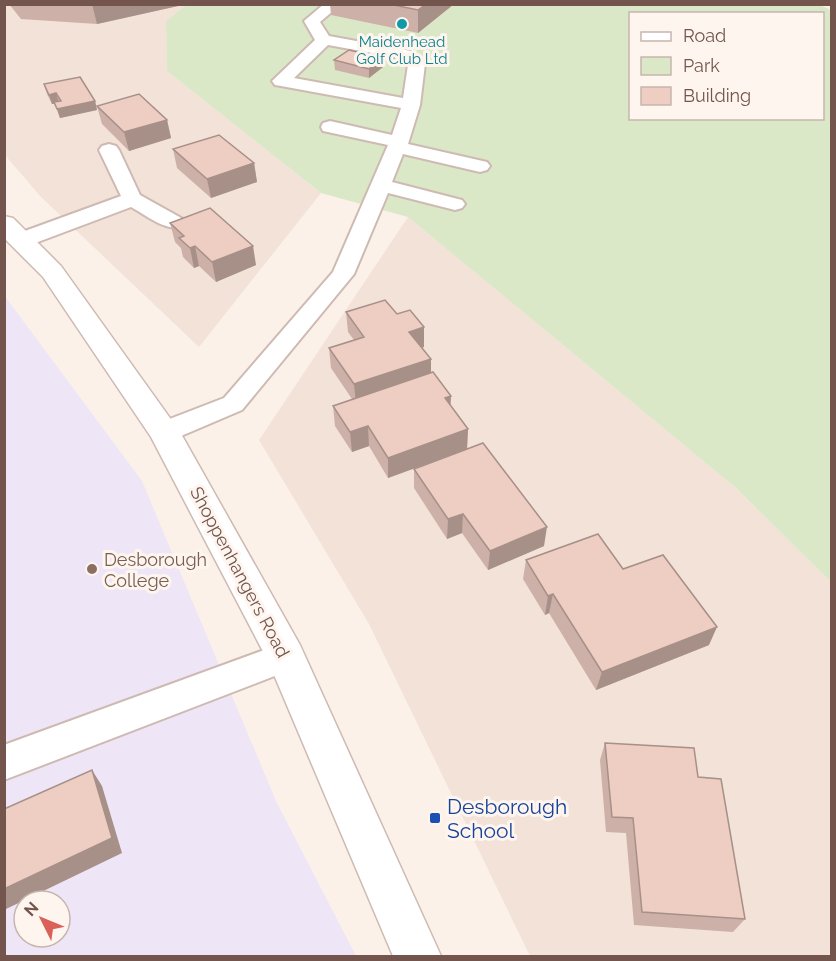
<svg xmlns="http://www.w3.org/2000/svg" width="836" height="961" font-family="Raleway,sans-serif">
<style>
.residential{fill:#f2e2d8}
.education{fill:#eee5f7;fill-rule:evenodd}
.green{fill:#dae8c8;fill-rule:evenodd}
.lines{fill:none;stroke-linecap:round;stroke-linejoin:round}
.service-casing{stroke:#cebab2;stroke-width:4}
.tertiary-casing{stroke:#cebab2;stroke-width:3}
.service{fill:#fff;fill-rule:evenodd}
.tertiary{fill:#fff;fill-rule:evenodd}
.wall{fill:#cdb0a8}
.shaded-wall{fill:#a79088}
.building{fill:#eecdc3;stroke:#a79088;stroke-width:1.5}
.culture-dot{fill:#0f9aa8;stroke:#fef5ef;stroke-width:2}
.education-dot{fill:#8d6e63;stroke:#fef5ef;stroke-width:2}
.transit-dot{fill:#1a4fb4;stroke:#fef5ef;stroke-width:2}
.labels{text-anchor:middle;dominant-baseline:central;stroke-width:6;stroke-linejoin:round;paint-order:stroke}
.far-culture-label{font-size:15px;fill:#0d838f;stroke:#fef5ef}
.education-label{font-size:18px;fill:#785e54;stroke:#fef5ef;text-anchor:start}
.street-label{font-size:18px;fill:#73554e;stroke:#fef5ef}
.near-transit-label{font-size:21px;fill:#164399;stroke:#fef5ef;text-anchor:start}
</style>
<rect width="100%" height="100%" fill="#fbf1e9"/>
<g class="residential">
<polygon points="4,5 188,5 166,21 167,71 321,193 199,347 41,197 5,155"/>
<polygon points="408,217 736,488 831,582 831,956 530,956 369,624 259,440"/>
</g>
<path class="education" d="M4 295 142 481 276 801 356 956H5ZM24 901H60V937H24Z"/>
<path class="green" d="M188 4H817L831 10V582L736 488 408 217 321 193 167 71 166 21ZM630 14H822V118H630Z"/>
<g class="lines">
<defs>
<g id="service">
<path d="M324 4H341L320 22 329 36 411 51 425 64 420 105 408 144 487 162 490 166 487 170 480 172 403 154 392 182 462 200 465 204 462 208 455 210 388 193 354 274 242 410 174 439 164 442 154 439 150 432 154 425 224 398 333 272 388 145 323 131 321 127 323 123 330 121 392 135 401 108 281 86 275 85 272 81 315 40 304 21ZM328 45 400 58 408 65 403 98 294 78Z"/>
<path d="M109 144 116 146 119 150 140 195 183 219 187 223 183 227C166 232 146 215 131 207L30 245 22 246 14 245 11 240 14 235 121 196 99 150 102 146Z"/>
<polygon points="286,642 298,647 303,657 298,667 4,780 4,745"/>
</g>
<polygon id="tertiary" points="4,216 13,218 61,266 180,432 300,645 441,956 393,956 269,663 151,437 43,277 4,238"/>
</defs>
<use href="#service" class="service-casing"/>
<use href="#tertiary" class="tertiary-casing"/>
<use href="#service" class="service"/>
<use href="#tertiary" class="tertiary"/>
</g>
<g class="wall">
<polygon points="9,4 187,4 97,24 21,19"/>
<polygon points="330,4 454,4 418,33 331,15"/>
<polygon points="383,58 383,67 369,78 335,70 334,60"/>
<polygon points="44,84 95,101 97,110 60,118 55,104 52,104 47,94"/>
<polygon points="97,106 167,120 171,138 129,151 102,124"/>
<polygon points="173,149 254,163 257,182 211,198 177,168"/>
<polygon points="170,223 256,265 216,282 199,266 194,268 183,257 181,248 175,242"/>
<polygon points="346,312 397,314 424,347 422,347 431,359 431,373 450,406 468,429 467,449 544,546 488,570 462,533 447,539 414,488 414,469 440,459 388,478 369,446 352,452 335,426 333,406 352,399 331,368 329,348 354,340 348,332"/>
<polygon points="526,560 623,569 709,645 596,690 549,613 545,615 523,579"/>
<polygon points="605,743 698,777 745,919 733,932 634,925 626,833 606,832 600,760"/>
</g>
<g class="shaded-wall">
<polygon points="92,4 187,4 97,24"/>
<polygon points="426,4 454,4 418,33 418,10"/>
<polygon points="383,58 383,67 369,78 369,69"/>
<polygon points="56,93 59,103 52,104 49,95"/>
<polygon points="95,101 97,110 60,118 57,109"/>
<polygon points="167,120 171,138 129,151 124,132"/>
<polygon points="254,163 257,182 211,198 207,179"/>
<polygon points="195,246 199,266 194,268 190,248"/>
<polygon points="253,246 256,265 216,282 212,262"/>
<polygon points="424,327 424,347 410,352 409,332"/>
<polygon points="431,359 431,378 356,404 354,384"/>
<polygon points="451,396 450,416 445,398"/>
<polygon points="368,426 369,446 352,452 350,432"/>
<polygon points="468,429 467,449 388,478 388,458"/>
<polygon points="463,514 462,533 447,539 448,519"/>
<polygon points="547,527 544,546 488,570 490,551"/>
<polygon points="553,594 549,613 545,615 548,596"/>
<polygon points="717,627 709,645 596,690 602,672"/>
<polygon points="92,770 102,786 122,853 4,910 4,889"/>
</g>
<g class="building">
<polygon points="389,4 426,4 418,10"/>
<polygon points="349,50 383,58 369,69 334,60"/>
<polygon points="80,77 95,101 57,109 54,102 61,101 56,93 49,95 44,84"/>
<polygon points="139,94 167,120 124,132 97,106"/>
<polygon points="219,135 254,163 207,179 173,149"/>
<polygon points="210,208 253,246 212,262 195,246 190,248 179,238 184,236 170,223"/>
<polygon points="385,300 397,314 410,310 424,327 409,332 431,359 354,384 329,348 364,337 346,312"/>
<polygon points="433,372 451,396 445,398 468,429 388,458 368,426 350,432 333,406"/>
<polygon points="483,443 547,527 490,551 463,514 448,519 414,469"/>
<polygon points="598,534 623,569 663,555 717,627 602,672 553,594 548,596 526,560"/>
<polygon points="605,743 694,748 698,777 721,779 745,919 642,912 633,818 612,817"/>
<polygon points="92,770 112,838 4,889 4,809"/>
</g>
<circle class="culture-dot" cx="402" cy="24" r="6"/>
<circle class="education-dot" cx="92" cy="569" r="6"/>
<rect class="transit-dot" x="429" y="812" width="12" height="12" rx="3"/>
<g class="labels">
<g class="far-culture-label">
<text x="402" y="42">Maidenhead<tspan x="402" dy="17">Golf Club Ltd</tspan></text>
</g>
<g class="education-label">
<text x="104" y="559">Desborough<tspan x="104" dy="21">College</tspan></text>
</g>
<g class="street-label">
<text transform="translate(240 572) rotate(62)">Shoppenhangers Road</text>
</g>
<g class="near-transit-label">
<text x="447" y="806">Desborough<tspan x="447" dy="24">School</tspan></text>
</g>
</g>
<rect width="836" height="961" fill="none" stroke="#73554e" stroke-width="12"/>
<rect x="629" y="12" width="195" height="108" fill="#fef5ef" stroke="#c6b5af" stroke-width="1.5"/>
<rect x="641" y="32" width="30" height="9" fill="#ffffff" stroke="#c6b5af" stroke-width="1.5"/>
<text x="683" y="42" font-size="18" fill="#73554e">Road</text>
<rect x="641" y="57" width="30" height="18" fill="#dae8c8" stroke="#c6b5af" stroke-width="1.5"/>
<text x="683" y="72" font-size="18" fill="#73554e">Park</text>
<rect x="641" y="87" width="30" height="18" fill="#eecdc3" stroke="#c6b5af" stroke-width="1.5"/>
<text x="683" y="102" font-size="18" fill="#73554e">Building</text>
<g transform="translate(42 919) rotate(313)"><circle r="28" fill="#fef5ef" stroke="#c6b5af" stroke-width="1.5"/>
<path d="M0-4.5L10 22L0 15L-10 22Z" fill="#da6058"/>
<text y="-9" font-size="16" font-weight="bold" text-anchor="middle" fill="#73554e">N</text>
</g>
</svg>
